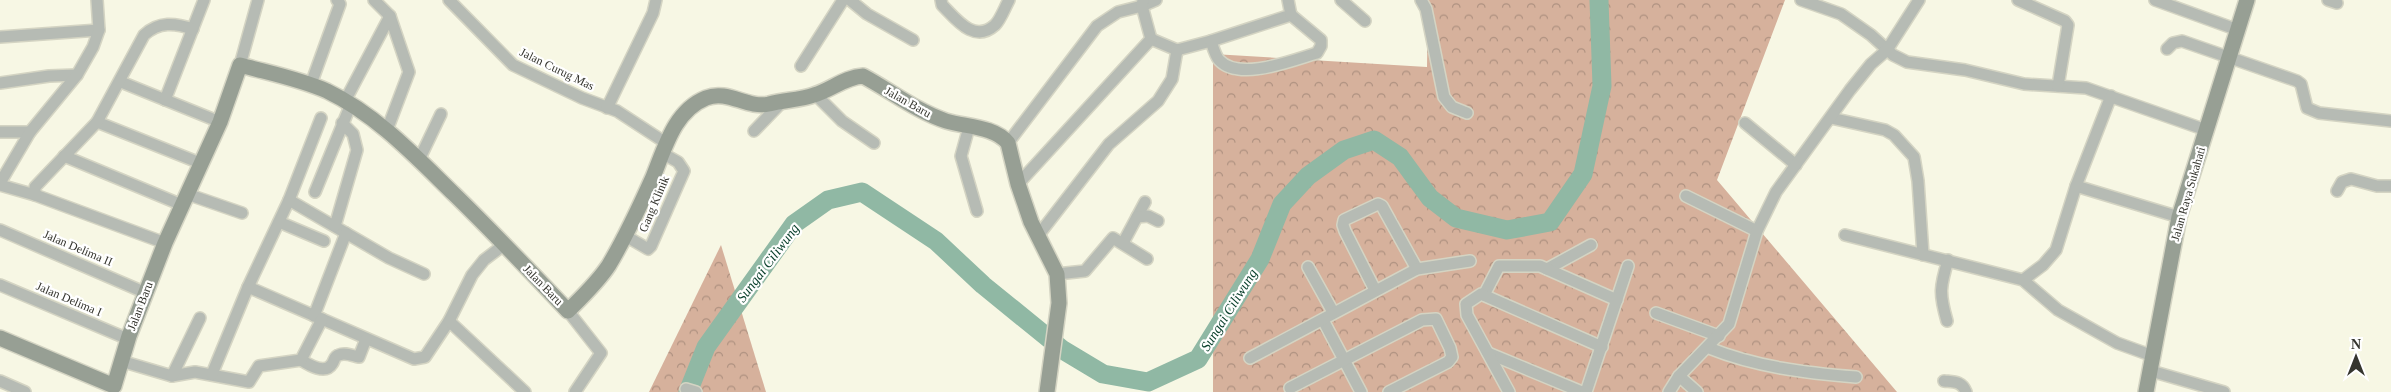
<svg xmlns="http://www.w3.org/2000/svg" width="2391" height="392" font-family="'Times New Roman',serif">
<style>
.forest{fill:url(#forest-crowns)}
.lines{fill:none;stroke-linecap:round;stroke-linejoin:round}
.river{stroke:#90b8a4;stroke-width:19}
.street-casing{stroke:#d4d4c3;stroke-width:14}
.secondary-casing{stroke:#d4d4c3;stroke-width:18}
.street{stroke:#b6bbb4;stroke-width:11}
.secondary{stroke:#979f94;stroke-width:15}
.labels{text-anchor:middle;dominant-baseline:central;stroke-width:4.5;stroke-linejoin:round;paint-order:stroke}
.street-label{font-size:12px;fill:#35352e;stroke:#fff}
.water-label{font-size:14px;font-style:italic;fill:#0a402c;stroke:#fff}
</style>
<defs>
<pattern id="forest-crowns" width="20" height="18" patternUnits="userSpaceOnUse" patternTransform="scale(1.25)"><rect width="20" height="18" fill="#d6b19c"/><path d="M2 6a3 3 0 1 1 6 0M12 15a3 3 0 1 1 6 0" fill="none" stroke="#ae9180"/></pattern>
</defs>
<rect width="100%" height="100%" fill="#f7f7e4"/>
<g class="forest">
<polygon points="1428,0 1785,0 1717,180 1897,392 1213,392 1213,54 1427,67"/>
<polygon points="721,245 766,392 649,392"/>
</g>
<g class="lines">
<polyline class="river" points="688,392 706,347 794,224 828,200 862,192 936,241 983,285 1063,350 1103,374 1148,382 1198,359 1260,259 1282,204 1308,176 1344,150 1374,140 1400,157 1430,198 1456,218 1507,230 1550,222 1583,174 1602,86 1599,0"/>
<defs>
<g id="street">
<polyline points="374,0 390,16 409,72 387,130"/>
<polyline points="449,0 513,65 582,98 617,111 666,143"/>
<polyline points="850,0 867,14 913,40"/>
<path d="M941 0 942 5C956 19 974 44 995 25 1001 19 1005 7 1009 0"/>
<polyline points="1341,0 1365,21"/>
<polyline points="1421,0 1426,9 1444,97 1452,107 1467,113"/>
<polyline points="1801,0 1841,14 1871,35 1893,55 1907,62 1965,70 2024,84 2086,88 2206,130"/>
<polyline points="2018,0 2065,21 2068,25 2058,86"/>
<polyline points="2155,0 2238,30"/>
<polyline points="2328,0 2337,3"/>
<polyline points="0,37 99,30"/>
<polyline points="1151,39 1177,50 1211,41 1291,15 1288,0"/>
<path d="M1211 41C1213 47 1215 55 1219 60 1239 82 1293 60 1317 53L1321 46V40L1291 15"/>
<polyline points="2167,49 2173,43 2182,41 2297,81 2301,84 2307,108 2319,113 2391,121"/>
<polyline points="240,65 258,0"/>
<polyline points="801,66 843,0"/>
<polyline points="121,82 220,122"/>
<polyline points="0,83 49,76 77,75"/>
<polyline points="311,84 340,4 337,0"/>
<polyline points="816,95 842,121 874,143"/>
<polyline points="165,100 204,0"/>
<polyline points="345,101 390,16"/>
<polyline points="607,108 653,13 656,0"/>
<polyline points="1831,118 1885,130 1894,135 1914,157 1918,181 1923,255"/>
<polyline points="97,122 200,163"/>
<polyline points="1745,123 1796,165"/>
<polyline points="969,127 961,156 977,211"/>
<polyline points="754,131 784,100"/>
<polyline points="0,132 30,132"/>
<polyline points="1008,143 1097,26 1118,12 1142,6 1156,0"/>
<polyline points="64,156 182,205"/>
<polyline points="419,160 441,114"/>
<polyline points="0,183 30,132 77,75 93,47 99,30 97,0"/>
<polyline points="1018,184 1151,39 1142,6 1143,0"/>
<polyline points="0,185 35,195 165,243"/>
<polyline points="2076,186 2179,217"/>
<polyline points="2337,191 2342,182 2351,179 2377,186 2391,186"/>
<polyline points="315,192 351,104"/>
<polyline points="187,194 242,213"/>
<path d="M35 195V187L97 122 144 35C159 21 175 23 193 29"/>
<polyline points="1686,196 1757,231"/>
<polyline points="289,200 389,258 424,274"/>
<polyline points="1137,217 1145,202"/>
<polyline points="279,222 324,241"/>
<polyline points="335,226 357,150 353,134 342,123"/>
<polyline points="0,230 146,293"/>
<polyline points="624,235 648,249 651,246 684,171 678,162 662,153"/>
<polyline points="1845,235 2023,280 2058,310 2117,343 2153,356"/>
<polyline points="1037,237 1109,144 1158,101 1172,79 1177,50"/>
<polyline points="1123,243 1137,217 1148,216 1158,221"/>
<polyline points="1308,267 1333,312"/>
<polyline points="1547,269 1591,245"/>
<polyline points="1057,274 1085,271 1113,238 1147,259"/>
<polyline points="2023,280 2043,265 2056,250 2076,186 2111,96"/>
<polyline points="0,285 128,339"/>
<polyline points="248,287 414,359 425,357 449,321 472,275 484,260 505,244"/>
<polyline points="1375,290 1345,231 1343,225 1344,220 1378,204 1382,206 1417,269"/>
<polyline points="1484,295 1499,266 1540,266 1617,300"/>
<polyline points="568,311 601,353 575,392"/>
<polyline points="1656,313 1719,336"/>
<polyline points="314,316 346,233"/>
<polyline points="1323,320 1361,392"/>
<polyline points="449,321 525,392"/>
<path d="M1947 321C1939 293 1940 287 1948 260"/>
<path d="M1709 348C1756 367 1806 373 1856 377"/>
<polyline points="1488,353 1582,392"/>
<polyline points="1250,358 1417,269 1470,261"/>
<path d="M301 360C309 365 325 375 332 364 335 360 334 356 339 355 345 352 353 356 359 357L366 339"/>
<polyline points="121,361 172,376 195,372 249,382 259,366 301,360 322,319"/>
<polyline points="2151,371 2224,392"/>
<polyline points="212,374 248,287 289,200 321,118"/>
<polyline points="172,376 200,318"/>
<polyline points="1679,376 1697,392"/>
<polyline points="0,381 25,392"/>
<path d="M1944 381C1954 382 1962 381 1966 392"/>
<polyline points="1290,388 1422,320 1436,319 1450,348 1452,357 1448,362 1389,392"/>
<polyline points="686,389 696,392"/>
<polyline points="1509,392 1467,315 1466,304 1481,294 1602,347"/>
<polyline points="1586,392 1628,266"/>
<polyline points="1669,392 1679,376 1729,324 1757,231 1776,192 1850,90 1871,64 1887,50 1919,0"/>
</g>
<g id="secondary">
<path d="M0 338 114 386 129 336 165 243 220 122 240 65C269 73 300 79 327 91 377 115 415 156 454 194 493 232 531 272 568 311 582 297 598 282 609 265 625 238 640 206 653 177 665 148 674 111 706 98 728 89 747 109 769 104 784 100 800 100 814 95 831 90 845 77 863 76 891 91 916 111 946 121 965 127 994 126 1008 143L1018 184 1031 222 1057 274 1059 303 1047 392"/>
<polyline points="2146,392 2179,217 2247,0"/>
</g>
</defs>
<use href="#street" class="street-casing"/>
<use href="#secondary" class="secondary-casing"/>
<use href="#street" class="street"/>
<use href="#secondary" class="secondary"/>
</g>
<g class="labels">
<g class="street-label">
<text transform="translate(557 69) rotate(26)">Jalan Curug Mas</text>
<text transform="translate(908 102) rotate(29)">Jalan Baru</text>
<text transform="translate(2188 194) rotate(-74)">Jalan Raya Sukahati</text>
<text transform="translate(654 204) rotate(-67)">Gang Klinik</text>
<text transform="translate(78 248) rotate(23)">Jalan Delima II</text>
<text transform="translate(543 285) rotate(46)">Jalan Baru</text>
<text transform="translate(69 299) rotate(23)">Jalan Delima I</text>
<text transform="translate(140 306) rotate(-69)">Jalan Baru</text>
</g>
<g class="water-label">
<text transform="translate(768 263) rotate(-53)">Sungai Ciliwung</text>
<text transform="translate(1229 310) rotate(-58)">Sungai Ciliwung</text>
</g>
</g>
<g transform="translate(2356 357)" stroke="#ffffff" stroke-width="4" paint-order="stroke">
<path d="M0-4L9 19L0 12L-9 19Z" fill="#35352e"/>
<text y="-8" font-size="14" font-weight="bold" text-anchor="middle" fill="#35352e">N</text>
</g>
</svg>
